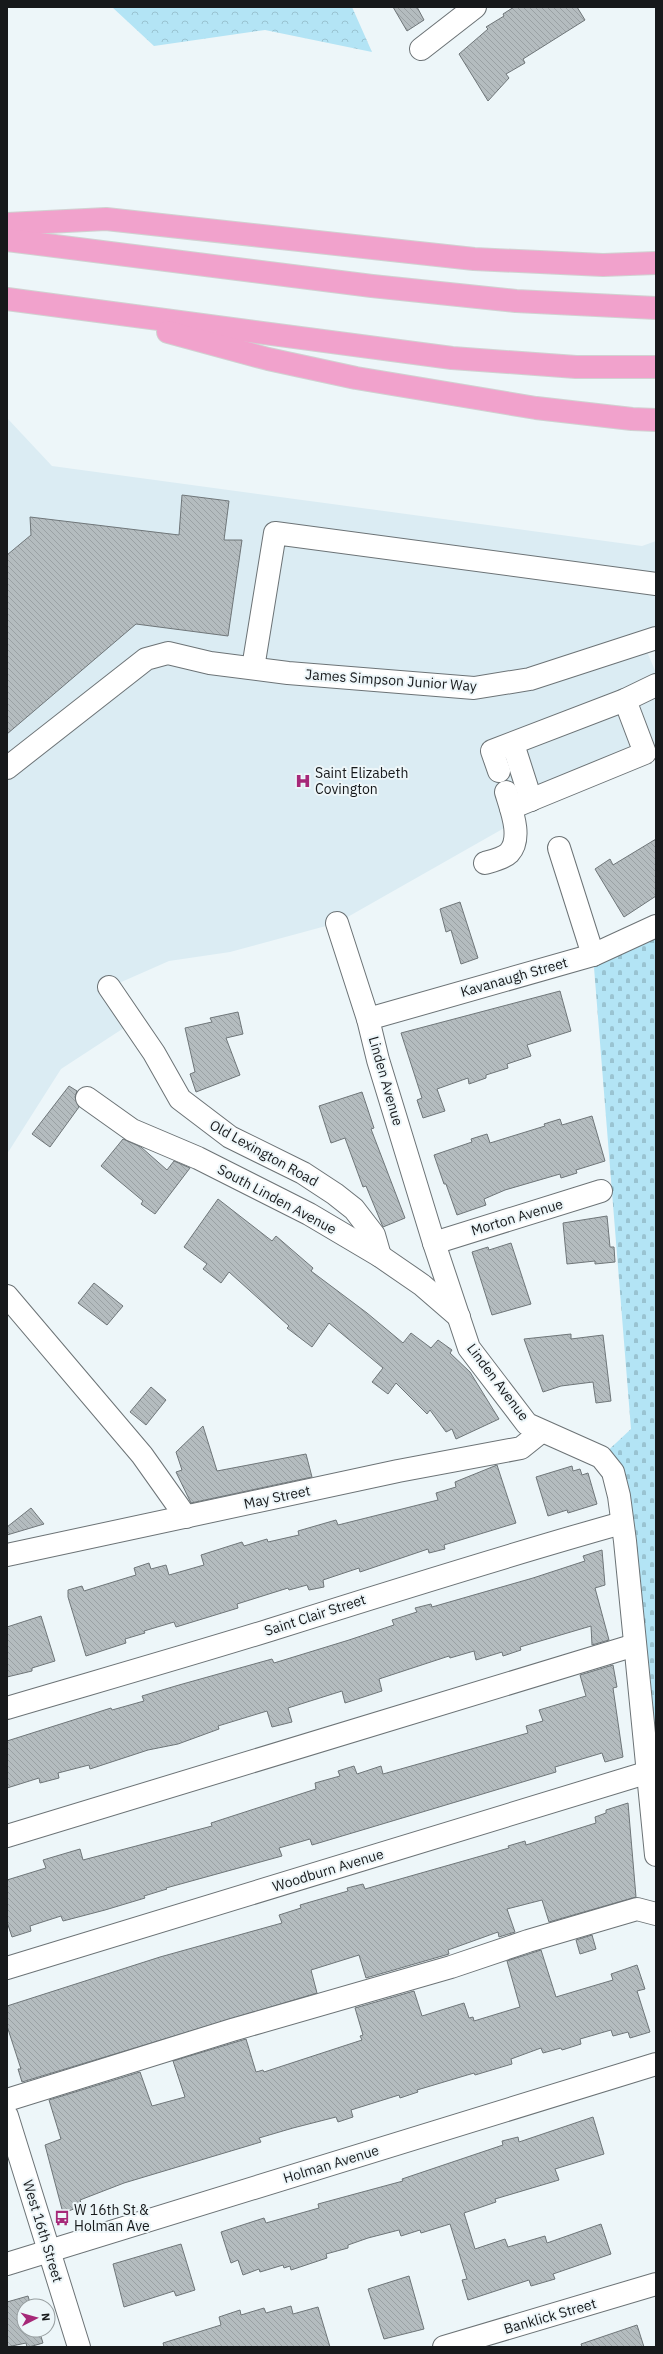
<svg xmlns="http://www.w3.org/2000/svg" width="663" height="2354" font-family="'IBM Plex Sans',sans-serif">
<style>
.built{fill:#dbecf3}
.forest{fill:url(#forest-crowns)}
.cemetery{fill:url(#cemetery-stones)}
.building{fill:url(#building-back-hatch);stroke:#6f7679}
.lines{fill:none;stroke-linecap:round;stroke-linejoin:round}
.minor-casing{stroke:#6c7376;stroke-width:24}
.highway-casing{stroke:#d1d1d1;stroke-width:24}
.minor{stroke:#fff;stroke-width:22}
.highway{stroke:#f1a2cc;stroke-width:22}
.labels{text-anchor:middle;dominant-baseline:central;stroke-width:4;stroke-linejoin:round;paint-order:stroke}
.street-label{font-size:14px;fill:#17191b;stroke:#edf6f9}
.poi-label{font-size:14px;fill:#17191b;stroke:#edf6f9;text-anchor:start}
</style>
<defs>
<pattern id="forest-crowns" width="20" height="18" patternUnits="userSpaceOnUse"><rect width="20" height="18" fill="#b3e4f5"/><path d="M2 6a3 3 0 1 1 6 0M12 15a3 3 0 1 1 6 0" fill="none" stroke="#99c3d1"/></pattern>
<pattern id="cemetery-stones" width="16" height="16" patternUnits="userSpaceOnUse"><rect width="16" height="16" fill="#b3e4f5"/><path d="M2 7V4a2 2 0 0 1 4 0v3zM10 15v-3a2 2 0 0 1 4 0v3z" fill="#99c3d1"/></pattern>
<pattern id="building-back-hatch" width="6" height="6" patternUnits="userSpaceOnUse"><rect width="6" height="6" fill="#b4bcbf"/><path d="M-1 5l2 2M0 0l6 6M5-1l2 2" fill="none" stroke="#9aa1a4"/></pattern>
</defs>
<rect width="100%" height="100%" fill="#edf6f9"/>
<polygon class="built" points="7,418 52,466 642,546 656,541 656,638 643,642 656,673 656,756 541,807 337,923 230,952 169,961 110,987 133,1022 61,1069 7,1154"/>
<polygon class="forest" points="112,7 352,7 372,52 265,30 154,46"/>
<polygon class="cemetery" points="656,926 656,1855 635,1645 601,1457 631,1429 593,955"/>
<g class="building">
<polygon points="393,7 417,7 424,20 407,31"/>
<polygon points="514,7 577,7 585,20 523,59 525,63 506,74 509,78 488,101 459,54 488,29 486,27 504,16 503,14"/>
<polygon points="182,495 229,501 224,540 242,540 228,636 136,624 7,734 7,555 31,535 30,517 179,535"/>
<polygon points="656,839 656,896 624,917 595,869 610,859 613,865"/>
<polygon points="460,902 478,958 461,964 451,930 446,932 440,909"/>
<polygon points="560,991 571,1031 527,1045 531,1056 507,1064 508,1068 486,1075 486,1078 469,1084 468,1078 437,1089 445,1111 423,1118 417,1100 422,1098 401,1033"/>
<polygon points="238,1012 243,1034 226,1038 240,1075 196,1092 190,1074 195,1072 185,1028 212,1022 210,1018"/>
<polygon points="69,1086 77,1091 75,1097 79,1107 50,1147 32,1134"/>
<polygon points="362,1092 374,1128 371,1129 405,1218 383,1227 366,1186 363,1187 345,1138 331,1143 319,1106"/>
<polygon points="592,1116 605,1161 576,1170 577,1173 561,1178 560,1174 505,1190 484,1199 486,1205 457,1215 446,1184 444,1184 434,1155 472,1142 471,1139 487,1134 490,1143 545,1126 544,1124 560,1119 562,1125"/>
<polygon points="123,1139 141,1147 167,1170 174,1161 190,1168 155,1214 141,1204 143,1201 101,1166"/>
<polygon points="218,1199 272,1241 276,1236 313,1268 311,1271 367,1313 403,1343 411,1333 431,1348 438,1340 452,1350 450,1353 470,1372 499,1419 456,1439 452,1429 446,1432 430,1410 427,1414 396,1383 388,1394 372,1382 383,1368 329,1323 312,1347 287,1328 289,1326 229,1272 221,1283 203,1269 207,1264 184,1247"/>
<polygon points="607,1216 610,1247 614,1247 615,1262 595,1264 595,1261 567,1264 563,1223"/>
<polygon points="511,1243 531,1304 492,1315 472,1252 488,1247 489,1250"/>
<polygon points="94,1283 123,1306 107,1325 78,1303"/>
<polygon points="571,1334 571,1339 603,1335 611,1401 596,1403 593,1382 561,1386 543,1392 524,1339"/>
<polygon points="151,1387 166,1400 146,1425 130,1412"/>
<polygon points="203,1426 217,1471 306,1454 312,1477 191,1503 176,1472 182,1470 176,1452"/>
<polygon points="497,1465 516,1523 444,1545 445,1549 429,1553 428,1549 360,1572 359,1568 323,1580 324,1587 309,1590 307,1585 289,1590 288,1588 237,1604 238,1608 176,1627 174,1622 144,1631 145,1633 125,1639 126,1643 86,1656 68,1597 68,1590 82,1586 84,1591 136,1575 134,1568 149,1563 151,1569 166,1565 169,1575 204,1565 201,1555 242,1542 244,1546 267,1539 268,1542 299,1535 298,1531 336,1520 338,1525 438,1500 436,1493 456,1487 455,1482"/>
<polygon points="572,1466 573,1471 580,1469 582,1475 588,1473 597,1504 568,1513 567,1510 548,1516 536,1477"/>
<polygon points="31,1508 44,1524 7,1535 7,1527"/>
<polygon points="602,1550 605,1585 595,1588 609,1640 592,1645 591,1626 520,1647 521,1650 503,1656 502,1652 476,1660 474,1651 450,1658 449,1656 379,1679 382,1691 345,1703 342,1691 288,1708 292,1722 272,1727 267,1711 218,1726 219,1729 178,1744 148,1750 90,1769 89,1765 58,1773 59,1778 40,1783 39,1778 7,1788 7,1741 111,1708 112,1710 144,1701 142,1696 179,1685 272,1659 274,1663 349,1640 394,1625 392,1620 417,1612 415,1608 431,1604 432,1607 533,1578 585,1561 583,1556"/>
<polygon points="41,1616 55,1661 32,1668 32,1671 7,1677 7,1627"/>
<polygon points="613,1665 617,1687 613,1688 623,1757 605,1762 602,1753 555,1767 556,1772 419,1813 312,1845 310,1839 279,1848 282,1856 166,1888 167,1889 144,1896 145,1898 105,1910 63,1921 61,1916 30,1926 31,1931 12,1937 7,1922 7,1880 46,1868 43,1860 80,1849 83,1860 212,1826 211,1823 316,1789 315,1783 340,1776 338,1771 354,1766 357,1774 381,1766 383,1774 528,1733 526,1726 543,1721 539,1710 586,1696 580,1675"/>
<polygon points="628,1803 636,1897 549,1922 542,1900 507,1909 515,1932 499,1937 498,1932 448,1950 449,1954 366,1978 359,1955 311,1970 317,1993 22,2082 18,2069 21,2069 7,2026 7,2006 160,1957 282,1923 279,1915 301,1908 300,1905 348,1891 347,1888 363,1884 365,1889 509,1848 508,1846 525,1841 526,1845 596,1823 595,1817 606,1813 606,1810"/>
<polygon points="592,1935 596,1949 580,1954 576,1940"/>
<polygon points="541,1950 556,1997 613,1980 611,1974 637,1965 645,1989 637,1991 650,2032 630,2038 628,2032 613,2036 611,2030 580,2039 581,2044 562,2050 561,2048 543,2053 541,2048 511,2059 512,2064 475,2075 474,2073 417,2090 418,2092 400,2098 399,2095 351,2110 353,2117 338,2122 336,2117 293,2128 259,2138 261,2142 124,2183 80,2200 82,2206 63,2213 45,2145 61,2139 49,2100 140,2072 152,2106 185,2097 173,2061 246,2039 256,2072 263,2070 264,2072 362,2040 360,2036 363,2035 355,2008 414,1991 422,2016 464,2003 469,2018 473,2017 474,2021 520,2007 507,1961"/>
<polygon points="593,2117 604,2154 555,2169 559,2180 495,2199 496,2202 464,2213 475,2249 505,2239 508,2247 545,2236 547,2243 601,2224 611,2254 553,2274 555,2279 531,2286 529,2280 468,2300 462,2280 467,2279 450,2224 421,2233 420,2230 401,2236 399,2230 368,2238 348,2245 348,2248 326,2254 327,2258 291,2270 290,2266 284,2268 283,2265 260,2272 259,2269 243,2275 238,2260 231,2263 221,2232 264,2218 266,2223 319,2208 318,2204 403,2181 402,2179 503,2145 502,2141 518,2137 519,2142"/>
<polygon points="181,2244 195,2290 176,2296 174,2291 124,2307 113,2264"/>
<polygon points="409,2276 424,2329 384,2339 368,2289"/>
<polygon points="28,2296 31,2306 24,2306 24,2330 39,2330 43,2343 29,2347 27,2347 26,2343 7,2347 7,2302"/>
<polygon points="291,2306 293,2314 318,2307 330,2347 164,2347 163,2343 221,2325 219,2317 240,2310 241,2315 264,2308 266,2313"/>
<polygon points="637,2325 644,2347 582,2347 581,2344"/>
</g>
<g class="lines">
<defs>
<g id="minor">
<polyline points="421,49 475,7"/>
<polyline points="253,668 275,533 656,584"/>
<polyline points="513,744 531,800"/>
<polyline points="7,768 146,659 168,653 210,663 288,673 474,688 530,679 656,638"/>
<polyline points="499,771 492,751 625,700 656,685"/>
<polyline points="511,808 645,753 625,700"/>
<polyline points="559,848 593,955"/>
<path d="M485 863C492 861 504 858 509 853 523 838 511 809 506 792"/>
<polyline points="337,923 368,1019 378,1060 434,1243 469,1348 527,1424 601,1457 613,1472 619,1496 625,1541 656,1855"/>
<polyline points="109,987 154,1053 180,1099 230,1137 303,1173 335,1194 354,1209 374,1235 380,1256"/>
<polyline points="368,1019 593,955 656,926"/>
<polyline points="87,1098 132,1130 198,1158 309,1214 380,1256 422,1285 459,1317"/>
<polyline points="434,1243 601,1191"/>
<polyline points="7,1296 142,1455 186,1517"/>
<polyline points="7,1555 398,1471 521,1448 541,1432"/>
<path d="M7 1708C95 1682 183 1657 270 1630 387 1593 504 1556 622 1523"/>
<polyline points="7,1836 635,1645"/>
<polyline points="7,1968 649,1772"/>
<polyline points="7,2100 232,2030 451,1967 528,1941 637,1909 656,1914"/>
<polyline points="7,2116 79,2347"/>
<polyline points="7,2264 656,2064"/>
<polyline points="444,2347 656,2284"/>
</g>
<g id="highway">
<polyline points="7,224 106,219 474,259 603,265 656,263"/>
<polyline points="7,240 372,286 516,301 656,308"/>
<polyline points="7,299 452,358 576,367 656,367"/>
<polyline points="168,332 268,359 356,378 536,408 632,419 656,420"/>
</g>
</defs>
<use href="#minor" class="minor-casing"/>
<use href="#highway" class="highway-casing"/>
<use href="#minor" class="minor"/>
<use href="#highway" class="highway"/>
</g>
<defs>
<symbol id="hospital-bare" viewBox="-9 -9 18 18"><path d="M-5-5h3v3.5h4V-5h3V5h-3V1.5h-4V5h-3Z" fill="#a62878" stroke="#edf6f9" stroke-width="2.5" paint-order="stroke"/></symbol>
<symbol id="bus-bare" viewBox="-9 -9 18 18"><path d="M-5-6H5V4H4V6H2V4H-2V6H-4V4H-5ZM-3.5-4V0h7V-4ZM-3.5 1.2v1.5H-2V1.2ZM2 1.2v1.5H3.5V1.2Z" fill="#a62878" stroke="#edf6f9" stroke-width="2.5" paint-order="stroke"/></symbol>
</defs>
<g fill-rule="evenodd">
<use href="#hospital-bare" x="292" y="770" width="22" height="22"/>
<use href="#bus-bare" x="51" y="2207" width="22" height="22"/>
</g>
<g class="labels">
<g class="street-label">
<text transform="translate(391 680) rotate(4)">James Simpson Junior Way</text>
<text transform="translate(514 977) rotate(-16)">Kavanaugh Street</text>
<text transform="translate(386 1081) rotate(74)">Linden Avenue</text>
<text transform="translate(264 1153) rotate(29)">Old Lexington Road</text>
<text transform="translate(277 1199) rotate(28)">South Linden Avenue</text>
<text transform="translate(517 1217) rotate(-17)">Morton Avenue</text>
<text transform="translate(498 1382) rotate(53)">Linden Avenue</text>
<text transform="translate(277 1497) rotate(-12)">May Street</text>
<text transform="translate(315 1615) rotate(-18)">Saint Clair Street</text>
<text transform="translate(328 1870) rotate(-17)">Woodburn Avenue</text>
<text transform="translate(331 2164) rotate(-17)">Holman Avenue</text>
<text transform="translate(43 2231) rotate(73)">West 16th Street</text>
<text transform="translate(550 2316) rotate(-16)">Banklick Street</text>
</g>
<g class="poi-label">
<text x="315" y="773">Saint Elizabeth<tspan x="315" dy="16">Covington</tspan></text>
<text x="74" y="2210">W 16th St &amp;<tspan x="74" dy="16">Holman Ave</tspan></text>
</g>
</g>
<rect width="663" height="2354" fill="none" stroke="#17191b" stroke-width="16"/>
<g transform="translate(36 2318) rotate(84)"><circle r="19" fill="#edf6f9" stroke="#979ea0"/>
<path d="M0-3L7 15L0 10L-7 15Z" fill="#a62878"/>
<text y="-6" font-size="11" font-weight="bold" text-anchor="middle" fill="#17191b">N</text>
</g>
</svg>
